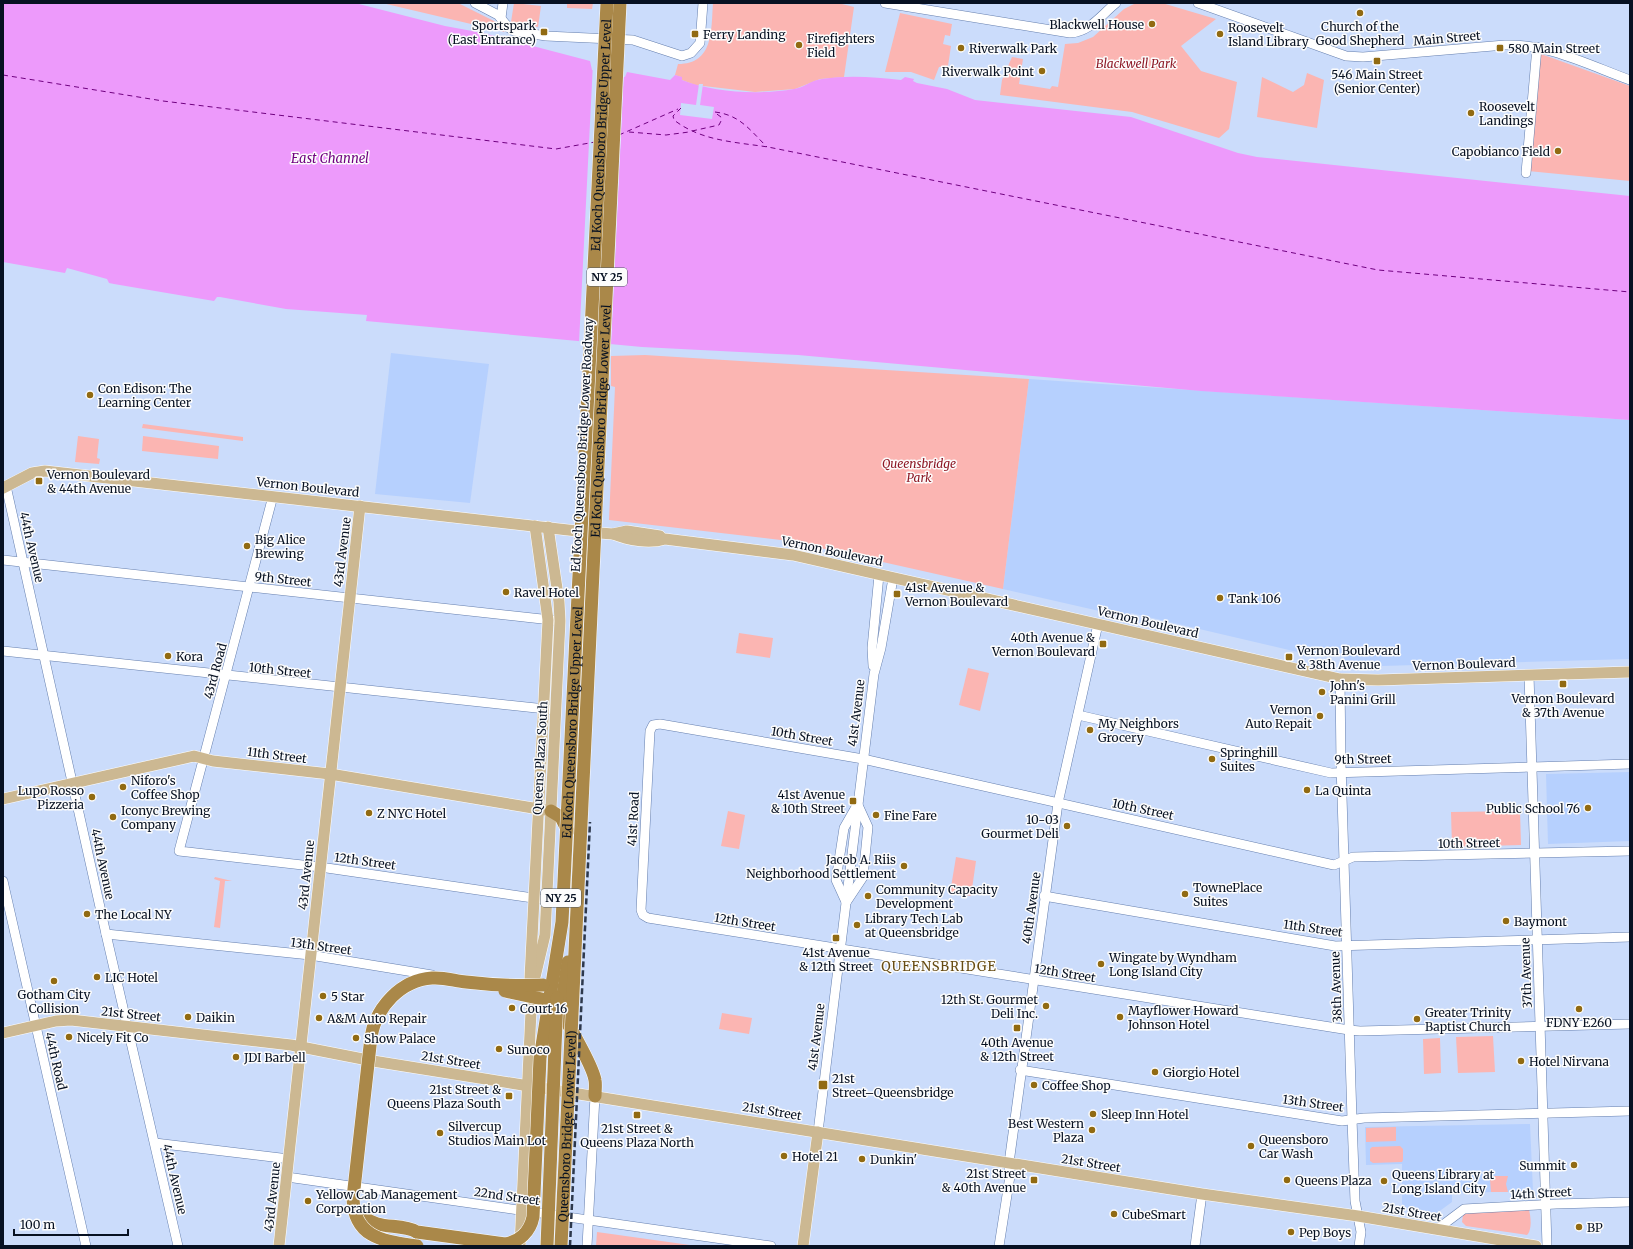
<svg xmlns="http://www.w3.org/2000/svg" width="1633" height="1249" font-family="Merriweather,serif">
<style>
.built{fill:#b6d0fe}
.green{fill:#fbb5b2}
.water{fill:#ed9afb}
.pier{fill:#cbdcfb}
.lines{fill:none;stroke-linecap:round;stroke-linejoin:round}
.ferry{stroke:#6f007f;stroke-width:1;stroke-dasharray:5 4;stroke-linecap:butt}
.minor-casing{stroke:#657fae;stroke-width:10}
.major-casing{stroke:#fff;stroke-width:12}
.highway-casing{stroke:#fff;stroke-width:14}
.minor{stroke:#fff;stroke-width:9}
.major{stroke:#ccb892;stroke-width:11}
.highway{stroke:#aa8849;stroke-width:13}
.rail{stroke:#2d384c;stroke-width:2.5;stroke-dasharray:6 3;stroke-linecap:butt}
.highway-bridge-casing{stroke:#fff;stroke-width:14;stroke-linecap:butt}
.highway-bridge{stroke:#aa8849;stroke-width:13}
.poi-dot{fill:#916a11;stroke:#fcfcfc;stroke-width:1.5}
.labels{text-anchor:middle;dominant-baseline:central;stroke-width:3;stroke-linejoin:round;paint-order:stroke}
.shield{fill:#fcfcfc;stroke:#505863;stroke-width:1}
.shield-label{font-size:11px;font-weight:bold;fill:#071122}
.poi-label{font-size:12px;fill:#071122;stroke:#fcfcfc;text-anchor:start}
.street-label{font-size:12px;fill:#071122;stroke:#fcfcfc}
.park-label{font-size:12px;font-style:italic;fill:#8d1825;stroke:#fcfcfc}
.water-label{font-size:13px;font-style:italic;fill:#6f007f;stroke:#fcfcfc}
.neighbourhood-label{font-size:13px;letter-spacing:1px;fill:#674c13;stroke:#fcfcfc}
</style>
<rect width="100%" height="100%" fill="#cbdcfb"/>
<g class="built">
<polygon points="391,353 489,364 470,503 375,494"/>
<polygon points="1029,379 1630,420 1630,659 1344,667 1344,653 1310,655 1131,613 1130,618 1003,589"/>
<polygon points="1630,772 1630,841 1548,844 1546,774"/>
<polygon points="1530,1124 1533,1191 1452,1193 1452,1202 1437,1213 1402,1207 1402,1164 1366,1165 1365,1127"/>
</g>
<g class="green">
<polygon points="382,3 458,3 496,22 505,32"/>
<polygon points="514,3 541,6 538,27 511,22"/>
<polygon points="567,3 593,3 592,9 567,8"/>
<path d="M713 3H838L854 7 844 77 820 79 795 89 755 92 695 85 682 80 681 77 675 75 678 64C714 64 711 30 713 3Z"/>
<polygon points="1136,3 1162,3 1216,19 1181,46 1201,71 1237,82 1229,129 1219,138 1132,112 1000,95 1002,80 1012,57 1023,59 1019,84 1050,89 1052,86 1058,87 1065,44 1078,43 1093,37 1124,9"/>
<polygon points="900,13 952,24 950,36 945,35 943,44 951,46 948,66 939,67 934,80 911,72 885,72"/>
<polygon points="1541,54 1630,86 1630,181 1528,171"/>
<polygon points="1307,73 1324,80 1317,128 1257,117 1262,77 1293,92 1304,85"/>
<polygon points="645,355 1029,379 1003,589 789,541 609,520 615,387 611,386 611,356"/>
<polygon points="143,424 243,437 243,441 142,428"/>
<polygon points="78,436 99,439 97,458 100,459 99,464 75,462"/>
<polygon points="143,436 219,446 218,459 142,451"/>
<polygon points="739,633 773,638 770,658 736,653"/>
<polygon points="968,668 989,673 980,711 959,705"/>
<polygon points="728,811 745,815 739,849 721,846"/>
<polygon points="1520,811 1521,845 1452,847 1451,812"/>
<polygon points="956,857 976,861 971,896 950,893"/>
<polygon points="215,877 232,881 225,881 220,928 214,927 220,881 214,879"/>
<polygon points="722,1013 752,1018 749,1034 719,1029"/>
<polygon points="1493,1036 1495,1072 1458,1073 1456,1037"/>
<polygon points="1440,1038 1441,1073 1424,1074 1423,1039"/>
<polygon points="1396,1127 1396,1141 1366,1142 1366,1128"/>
<polygon points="1400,1146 1403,1149 1403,1160 1402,1162 1373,1163 1370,1161 1370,1149 1372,1147"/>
<polygon points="1494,1176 1508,1176 1506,1184 1508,1192 1491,1192 1490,1179 1494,1179"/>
<path d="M1527 1209 1529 1210C1531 1217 1532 1230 1527 1235L1466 1226 1462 1222 1463 1215 1467 1213Z"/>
<polygon points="597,1232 697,1246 596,1246"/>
</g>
<path class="water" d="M3 3H355L445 26 483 33 590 61 592 70 625 77 627 72 670 80 675 75 682 77V80C715 93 759 95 794 89 803 88 812 80 822 79 848 75 875 77 901 80L905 77 914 79 913 81 917 83 947 89 975 100 1131 117 1238 153 1257 157 1630 196V420L1201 391 798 355 642 347 366 321 367 315 286 309 220 297H217L214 301 114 284 109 283 107 279 67 268 65 273 3 262Z"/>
<g class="pier">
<polygon points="593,63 594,68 623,75 624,72 611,346 579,343"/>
<polygon points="699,84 703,84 700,105 714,107 712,119 680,115 681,103 696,105"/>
</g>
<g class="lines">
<g class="ferry">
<polyline points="3,75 163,101 556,149 595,142"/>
<path d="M681 108 673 116 674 120C701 141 735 142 768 147L1378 270 1630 292"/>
<path d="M715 112C740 115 750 130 767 147"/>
<polyline points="692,131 719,125 721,121 721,117 714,112"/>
<polyline points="629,132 666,135 689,132"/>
<polyline points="619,135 678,109"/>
</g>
<defs>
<g id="minor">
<polyline points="475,3 498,15 509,28 514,31 546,36 633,40 682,56 691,53 700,43 703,3"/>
<path d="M885 3 1070 33C1090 32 1101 15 1116 3"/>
<path d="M1198 3 1346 56 1363 57 1505 45C1546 43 1591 66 1630 80"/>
<polyline points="501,18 503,3"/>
<polyline points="1526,173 1537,47"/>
<polyline points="6,486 106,934 178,1246"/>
<polyline points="273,496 179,851 320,867 547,900"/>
<polyline points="3,560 560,621"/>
<polyline points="3,651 555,710"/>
<polyline points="873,666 872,648 879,575"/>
<polyline points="1529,675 1547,1246"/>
<polyline points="1340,679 1341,764 1352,1119 1355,1201 1361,1232 1359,1246"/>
<polyline points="1078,715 1331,773 1630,764"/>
<polyline points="1630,851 1353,857 1334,865 863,759 660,724 653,725 650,731 641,910 643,915 648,918 1349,1030 1360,1031 1630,1024"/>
<polyline points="3,881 86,1246"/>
<polyline points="1044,896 1335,946 1630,937"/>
<polyline points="847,901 863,877 868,827 858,805"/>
<polyline points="846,902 836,880 844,828 856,807"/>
<polyline points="106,934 310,955 432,975"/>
<polyline points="1020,1070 1342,1121 1364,1118 1630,1111"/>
<polyline points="818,1132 874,674 881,648 893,578"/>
<polyline points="155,1143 289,1159"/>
<polyline points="287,1177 771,1246"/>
<polyline points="1436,1230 1464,1209 1556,1204 1630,1202"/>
<polyline points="587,1246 595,1096"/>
<polyline points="999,1246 1010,1176 1009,1163 1058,803 1098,624"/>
<polyline points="1195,1246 1202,1194"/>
</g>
<g id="major">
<polyline points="3,488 32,473 45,471 586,532 613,534 627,531 660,536"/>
<path d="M613 534C628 540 649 544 665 539L793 555 1340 679 1378 680 1630 672"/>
<polyline points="3,799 194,756 213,761 330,774 545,810"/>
<polyline points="535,977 545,935 560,621 559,602 548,527"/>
<polyline points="3,1033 56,1021 71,1020 291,1045 373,1061 1202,1194 1358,1216 1536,1246"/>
<polyline points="279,1246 360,506"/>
<polyline points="520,1246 532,990 530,978 548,620 535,526"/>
<polyline points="803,1246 818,1132"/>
</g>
<g id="highway">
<polyline points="551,811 561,817 568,831"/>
<path d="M553 1003C563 1012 593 1067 595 1080 596 1085 595 1091 595 1096"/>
<path d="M364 1217C378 1230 401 1223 417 1232"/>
</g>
</defs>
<use href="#minor" class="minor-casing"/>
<use href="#major" class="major-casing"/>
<use href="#highway" class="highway-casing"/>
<use href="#minor" class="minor"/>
<use href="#major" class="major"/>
<use href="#highway" class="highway"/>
<polyline class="rail" points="570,1246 590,822"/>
<defs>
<g id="highway-bridge">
<polyline points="505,991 542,999"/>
<polyline points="561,1008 568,962"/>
<path id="s1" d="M417 1232 505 1244C519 1242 530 1232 533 1217L540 1058 562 922 607 3"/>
<path d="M417 1246C385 1241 354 1239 353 1198L371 1037C376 1007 401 980 432 978 444 977 455 981 466 982 491 985 518 986 543 985"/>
<polyline points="547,1246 557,998"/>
<path id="s2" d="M561 1246 620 3"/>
</g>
</defs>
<use href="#highway-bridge" class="highway-bridge-casing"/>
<use href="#highway-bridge" class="highway-bridge"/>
</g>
<g class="poi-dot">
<circle cx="1360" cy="13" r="4"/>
<circle cx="1152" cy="24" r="4"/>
<rect x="540" y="28" width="8" height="8" rx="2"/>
<rect x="691" y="30" width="8" height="8" rx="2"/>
<circle cx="1220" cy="34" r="4"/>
<circle cx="799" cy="45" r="4"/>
<circle cx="961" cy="48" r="4"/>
<rect x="1496" y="44" width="8" height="8" rx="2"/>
<rect x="1373" y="57" width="8" height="8" rx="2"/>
<circle cx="1042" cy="71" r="4"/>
<circle cx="1471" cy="113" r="4"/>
<circle cx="1558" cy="151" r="4"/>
<circle cx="90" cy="395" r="4"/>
<rect x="35" y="477" width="8" height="8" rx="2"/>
<circle cx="247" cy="546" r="4"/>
<circle cx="506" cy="592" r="4"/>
<rect x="893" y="590" width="8" height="8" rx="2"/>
<circle cx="1220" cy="598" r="4"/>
<rect x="1099" y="640" width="8" height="8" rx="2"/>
<circle cx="168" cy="656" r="4"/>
<rect x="1285" y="653" width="8" height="8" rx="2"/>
<rect x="1559" y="680" width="8" height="8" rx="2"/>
<circle cx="1322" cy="692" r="4"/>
<circle cx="1320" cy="716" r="4"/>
<circle cx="1090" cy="730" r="4"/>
<circle cx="1212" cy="759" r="4"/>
<circle cx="123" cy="787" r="4"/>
<circle cx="1307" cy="790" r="4"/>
<circle cx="92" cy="797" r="4"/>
<rect x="849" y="797" width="8" height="8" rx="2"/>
<circle cx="1588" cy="808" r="4"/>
<circle cx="369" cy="813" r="4"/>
<circle cx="876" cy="815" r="4"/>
<circle cx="113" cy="817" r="4"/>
<circle cx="1067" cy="826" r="4"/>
<circle cx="904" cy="866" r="4"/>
<circle cx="1185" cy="894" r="4"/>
<circle cx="868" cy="896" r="4"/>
<circle cx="87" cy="914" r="4"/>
<circle cx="1506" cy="921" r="4"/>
<circle cx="857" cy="925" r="4"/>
<rect x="832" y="934" width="8" height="8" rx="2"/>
<circle cx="1101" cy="964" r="4"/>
<circle cx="97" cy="977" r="4"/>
<circle cx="54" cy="981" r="4"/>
<circle cx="323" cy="996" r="4"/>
<circle cx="1046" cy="1006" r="4"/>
<circle cx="512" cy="1008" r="4"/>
<circle cx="1579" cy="1009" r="4"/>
<circle cx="188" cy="1017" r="4"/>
<circle cx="1120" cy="1017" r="4"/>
<circle cx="319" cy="1018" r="4"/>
<circle cx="1417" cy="1019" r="4"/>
<rect x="1013" y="1024" width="8" height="8" rx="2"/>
<circle cx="69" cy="1037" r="4"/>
<circle cx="356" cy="1038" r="4"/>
<circle cx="499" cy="1049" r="4"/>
<circle cx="236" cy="1057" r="4"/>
<circle cx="1521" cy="1061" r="4"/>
<circle cx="1155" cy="1072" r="4"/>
<rect x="818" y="1080" width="10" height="10" rx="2"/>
<circle cx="1034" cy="1085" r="4"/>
<rect x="505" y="1092" width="8" height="8" rx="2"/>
<circle cx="1093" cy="1114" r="4"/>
<rect x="633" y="1111" width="8" height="8" rx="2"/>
<circle cx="1092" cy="1130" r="4"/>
<circle cx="440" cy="1133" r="4"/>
<circle cx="1251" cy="1146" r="4"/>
<circle cx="784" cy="1156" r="4"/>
<circle cx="862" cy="1159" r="4"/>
<circle cx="1574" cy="1165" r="4"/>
<rect x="1030" y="1176" width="8" height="8" rx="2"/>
<circle cx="1287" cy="1180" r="4"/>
<circle cx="1384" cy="1181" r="4"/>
<circle cx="308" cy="1201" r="4"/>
<circle cx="1114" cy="1214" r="4"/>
<circle cx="1579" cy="1227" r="4"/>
<circle cx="1291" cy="1232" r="4"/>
</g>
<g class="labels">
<g class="shield">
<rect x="587" y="268" width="40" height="18" rx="3"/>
<rect x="541" y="889" width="40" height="18" rx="3"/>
</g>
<g class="shield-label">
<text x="607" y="277">NY 25</text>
<text x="561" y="898">NY 25</text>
</g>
<g class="poi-label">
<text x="1144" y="24" text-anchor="end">Blackwell House</text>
<text x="536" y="25" text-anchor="end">Sportspark<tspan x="536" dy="14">(East Entrance)</tspan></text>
<text x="1360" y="26" text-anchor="middle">Church of the<tspan x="1360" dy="14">Good Shepherd</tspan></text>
<text x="1228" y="27">Roosevelt<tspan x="1228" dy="14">Island Library</tspan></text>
<text x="703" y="34">Ferry Landing</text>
<text x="807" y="38">Firefighters<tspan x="807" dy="14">Field</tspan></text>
<text x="969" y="48">Riverwalk Park</text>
<text x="1508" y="48">580 Main Street</text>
<text x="1034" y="71" text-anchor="end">Riverwalk Point</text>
<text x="1377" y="74" text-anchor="middle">546 Main Street<tspan x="1377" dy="14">(Senior Center)</tspan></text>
<text x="1479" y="106">Roosevelt<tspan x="1479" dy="14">Landings</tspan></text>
<text x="1550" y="151" text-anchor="end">Capobianco Field</text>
<text x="98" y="388">Con Edison: The<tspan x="98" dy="14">Learning Center</tspan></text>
<text x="47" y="474">Vernon Boulevard<tspan x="47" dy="14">&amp; 44th Avenue</tspan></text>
<text x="255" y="539">Big Alice<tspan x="255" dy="14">Brewing</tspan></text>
<text x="905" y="587">41st Avenue &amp;<tspan x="905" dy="14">Vernon Boulevard</tspan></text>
<text x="514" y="592">Ravel Hotel</text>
<text x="1228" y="598">Tank 106</text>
<text x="1095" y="637" text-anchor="end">40th Avenue &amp;<tspan x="1095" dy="14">Vernon Boulevard</tspan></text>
<text x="1297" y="650">Vernon Boulevard<tspan x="1297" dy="14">&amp; 38th Avenue</tspan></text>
<text x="176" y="656">Kora</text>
<text x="1330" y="685">John's<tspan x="1330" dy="14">Panini Grill</tspan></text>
<text x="1563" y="698" text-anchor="middle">Vernon Boulevard<tspan x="1563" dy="14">&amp; 37th Avenue</tspan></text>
<text x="1312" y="709" text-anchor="end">Vernon<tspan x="1312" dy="14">Auto Repait</tspan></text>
<text x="1098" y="723">My Neighbors<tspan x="1098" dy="14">Grocery</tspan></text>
<text x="1220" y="752">Springhill<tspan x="1220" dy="14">Suites</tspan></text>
<text x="131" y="780">Niforo's<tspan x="131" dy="14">Coffee Shop</tspan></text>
<text x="84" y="790" text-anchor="end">Lupo Rosso<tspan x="84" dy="14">Pizzeria</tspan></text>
<text x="1315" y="790">La Quinta</text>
<text x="845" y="794" text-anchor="end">41st Avenue<tspan x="845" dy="14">&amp; 10th Street</tspan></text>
<text x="1580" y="808" text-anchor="end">Public School 76</text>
<text x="121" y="810">Iconyc Brewing<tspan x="121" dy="14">Company</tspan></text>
<text x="377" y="813">Z NYC Hotel</text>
<text x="884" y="815">Fine Fare</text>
<text x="1059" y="819" text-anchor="end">10-03<tspan x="1059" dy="14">Gourmet Deli</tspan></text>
<text x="896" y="859" text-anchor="end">Jacob A. Riis<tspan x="896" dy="14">Neighborhood Settlement</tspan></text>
<text x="1193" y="887">TownePlace<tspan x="1193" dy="14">Suites</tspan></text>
<text x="876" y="889">Community Capacity<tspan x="876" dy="14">Development</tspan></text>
<text x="95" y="914">The Local NY</text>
<text x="865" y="918">Library Tech Lab<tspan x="865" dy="14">at Queensbridge</tspan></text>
<text x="1514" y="921">Baymont</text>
<text x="836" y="952" text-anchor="middle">41st Avenue<tspan x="836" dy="14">&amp; 12th Street</tspan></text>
<text x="1109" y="957">Wingate by Wyndham<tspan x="1109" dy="14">Long Island City</tspan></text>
<text x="105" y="977">LIC Hotel</text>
<text x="54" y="994" text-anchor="middle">Gotham City<tspan x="54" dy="14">Collision</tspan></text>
<text x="331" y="996">5 Star</text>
<text x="1038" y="999" text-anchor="end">12th St. Gourmet<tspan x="1038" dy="14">Deli Inc.</tspan></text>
<text x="520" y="1008">Court 16</text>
<text x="1128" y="1010">Mayflower Howard<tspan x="1128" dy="14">Johnson Hotel</tspan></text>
<text x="1425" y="1012">Greater Trinity<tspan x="1425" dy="14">Baptist Church</tspan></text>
<text x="196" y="1017">Daikin</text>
<text x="327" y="1018">A&amp;M Auto Repair</text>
<text x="1579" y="1022" text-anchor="middle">FDNY E260</text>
<text x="77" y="1037">Nicely Fit Co</text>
<text x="364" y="1038">Show Palace</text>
<text x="1017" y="1042" text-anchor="middle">40th Avenue<tspan x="1017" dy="14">&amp; 12th Street</tspan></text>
<text x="507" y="1049">Sunoco</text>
<text x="244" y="1057">JDI Barbell</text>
<text x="1529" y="1061">Hotel Nirvana</text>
<text x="1163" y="1072">Giorgio Hotel</text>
<text x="832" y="1078">21st<tspan x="832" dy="14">Street–Queensbridge</tspan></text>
<text x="1042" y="1085">Coffee Shop</text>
<text x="501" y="1089" text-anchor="end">21st Street &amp;<tspan x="501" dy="14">Queens Plaza South</tspan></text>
<text x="1101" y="1114">Sleep Inn Hotel</text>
<text x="1084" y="1123" text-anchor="end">Best Western<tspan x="1084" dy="14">Plaza</tspan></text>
<text x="448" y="1126">Silvercup<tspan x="448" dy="14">Studios Main Lot</tspan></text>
<text x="637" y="1128" text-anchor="middle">21st Street &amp;<tspan x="637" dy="14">Queens Plaza North</tspan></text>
<text x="1259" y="1139">Queensboro<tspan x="1259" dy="14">Car Wash</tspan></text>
<text x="792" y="1156">Hotel 21</text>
<text x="870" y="1159">Dunkin'</text>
<text x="1566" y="1165" text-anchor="end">Summit</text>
<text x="1026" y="1173" text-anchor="end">21st Street<tspan x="1026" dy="14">&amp; 40th Avenue</tspan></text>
<text x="1392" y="1174">Queens Library at<tspan x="1392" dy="14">Long Island City</tspan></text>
<text x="1295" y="1180">Queens Plaza</text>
<text x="316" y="1194">Yellow Cab Management<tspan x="316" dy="14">Corporation</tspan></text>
<text x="1122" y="1214">CubeSmart</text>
<text x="1587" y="1227">BP</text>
<text x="1299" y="1232">Pep Boys</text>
</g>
<g class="street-label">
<text transform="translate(1447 38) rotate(-5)">Main Street</text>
<text stroke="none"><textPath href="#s1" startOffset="1215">Ed Koch Queensboro Bridge Upper Level</textPath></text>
<text stroke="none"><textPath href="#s2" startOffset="826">Ed Koch Queensboro Bridge Lower Level</textPath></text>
<text transform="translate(582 445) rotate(-87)">Ed Koch Queensboro Bridge Lower Roadway</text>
<text transform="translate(308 487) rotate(6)">Vernon Boulevard</text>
<text transform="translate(32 547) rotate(77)">44th Avenue</text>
<text transform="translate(832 551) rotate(12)">Vernon Boulevard</text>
<text transform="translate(342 552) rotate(-83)">43rd Avenue</text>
<text transform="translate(283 579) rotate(6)">9th Street</text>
<text transform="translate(1148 622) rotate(13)">Vernon Boulevard</text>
<text transform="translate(1464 664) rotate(-2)">Vernon Boulevard</text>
<text transform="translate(280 670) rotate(6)">10th Street</text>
<text transform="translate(215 671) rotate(-75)">43rd Road</text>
<text transform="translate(856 713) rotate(-83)">41st Avenue</text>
<text stroke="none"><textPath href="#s1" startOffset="627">Ed Koch Queensboro Bridge Upper Level</textPath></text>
<text transform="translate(802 736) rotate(10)">10th Street</text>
<text transform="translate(277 755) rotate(7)">11th Street</text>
<text transform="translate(540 758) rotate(-87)">Queens Plaza South</text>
<text transform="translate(1363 759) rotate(-1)">9th Street</text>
<text transform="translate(1143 809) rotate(12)">10th Street</text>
<text transform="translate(633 819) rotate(-87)">41st Road</text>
<text transform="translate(1469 843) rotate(-1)">10th Street</text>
<text transform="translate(365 861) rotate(8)">12th Street</text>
<text transform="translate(103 864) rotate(78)">44th Avenue</text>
<text transform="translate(306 875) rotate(-84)">43rd Avenue</text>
<text transform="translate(1031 908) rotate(-82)">40th Avenue</text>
<text transform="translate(745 922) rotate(9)">12th Street</text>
<text transform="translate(1313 928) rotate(8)">11th Street</text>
<text transform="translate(321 946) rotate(8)">13th Street</text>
<text transform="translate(1065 973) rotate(9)">12th Street</text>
<text transform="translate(1526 973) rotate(-92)">37th Avenue</text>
<text transform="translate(1336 987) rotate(-92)">38th Avenue</text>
<text transform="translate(131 1014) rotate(6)">21st Street</text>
<text transform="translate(816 1037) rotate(-83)">41st Avenue</text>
<text transform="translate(451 1060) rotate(9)">21st Street</text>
<text transform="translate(56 1061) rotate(77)">44th Road</text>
<text transform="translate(1313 1103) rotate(8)">13th Street</text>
<text transform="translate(772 1111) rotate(9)">21st Street</text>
<text stroke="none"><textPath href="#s2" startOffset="120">Queensboro Bridge (Lower Level)</textPath></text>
<text transform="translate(1091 1163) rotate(9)">21st Street</text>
<text transform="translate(175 1179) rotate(77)">44th Avenue</text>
<text transform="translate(1541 1193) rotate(-3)">14th Street</text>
<text transform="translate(507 1196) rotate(8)">22nd Street</text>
<text transform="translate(272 1197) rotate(-84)">43rd Avenue</text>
<text transform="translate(1412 1212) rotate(10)">21st Street</text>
</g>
<g class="park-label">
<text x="1136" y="63">Blackwell Park</text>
<text x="919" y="463">Queensbridge<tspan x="919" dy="14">Park</tspan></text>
</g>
<g class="water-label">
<text x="330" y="158">East Channel</text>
</g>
<g class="neighbourhood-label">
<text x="939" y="966">QUEENSBRIDGE</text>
</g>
</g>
<rect width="1633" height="1249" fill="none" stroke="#071122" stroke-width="8"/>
<path d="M14 1229v6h114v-6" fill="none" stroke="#071122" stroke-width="2"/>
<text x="20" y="1229" font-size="12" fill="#071122" stroke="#fcfcfc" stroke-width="3" paint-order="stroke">100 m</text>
</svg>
